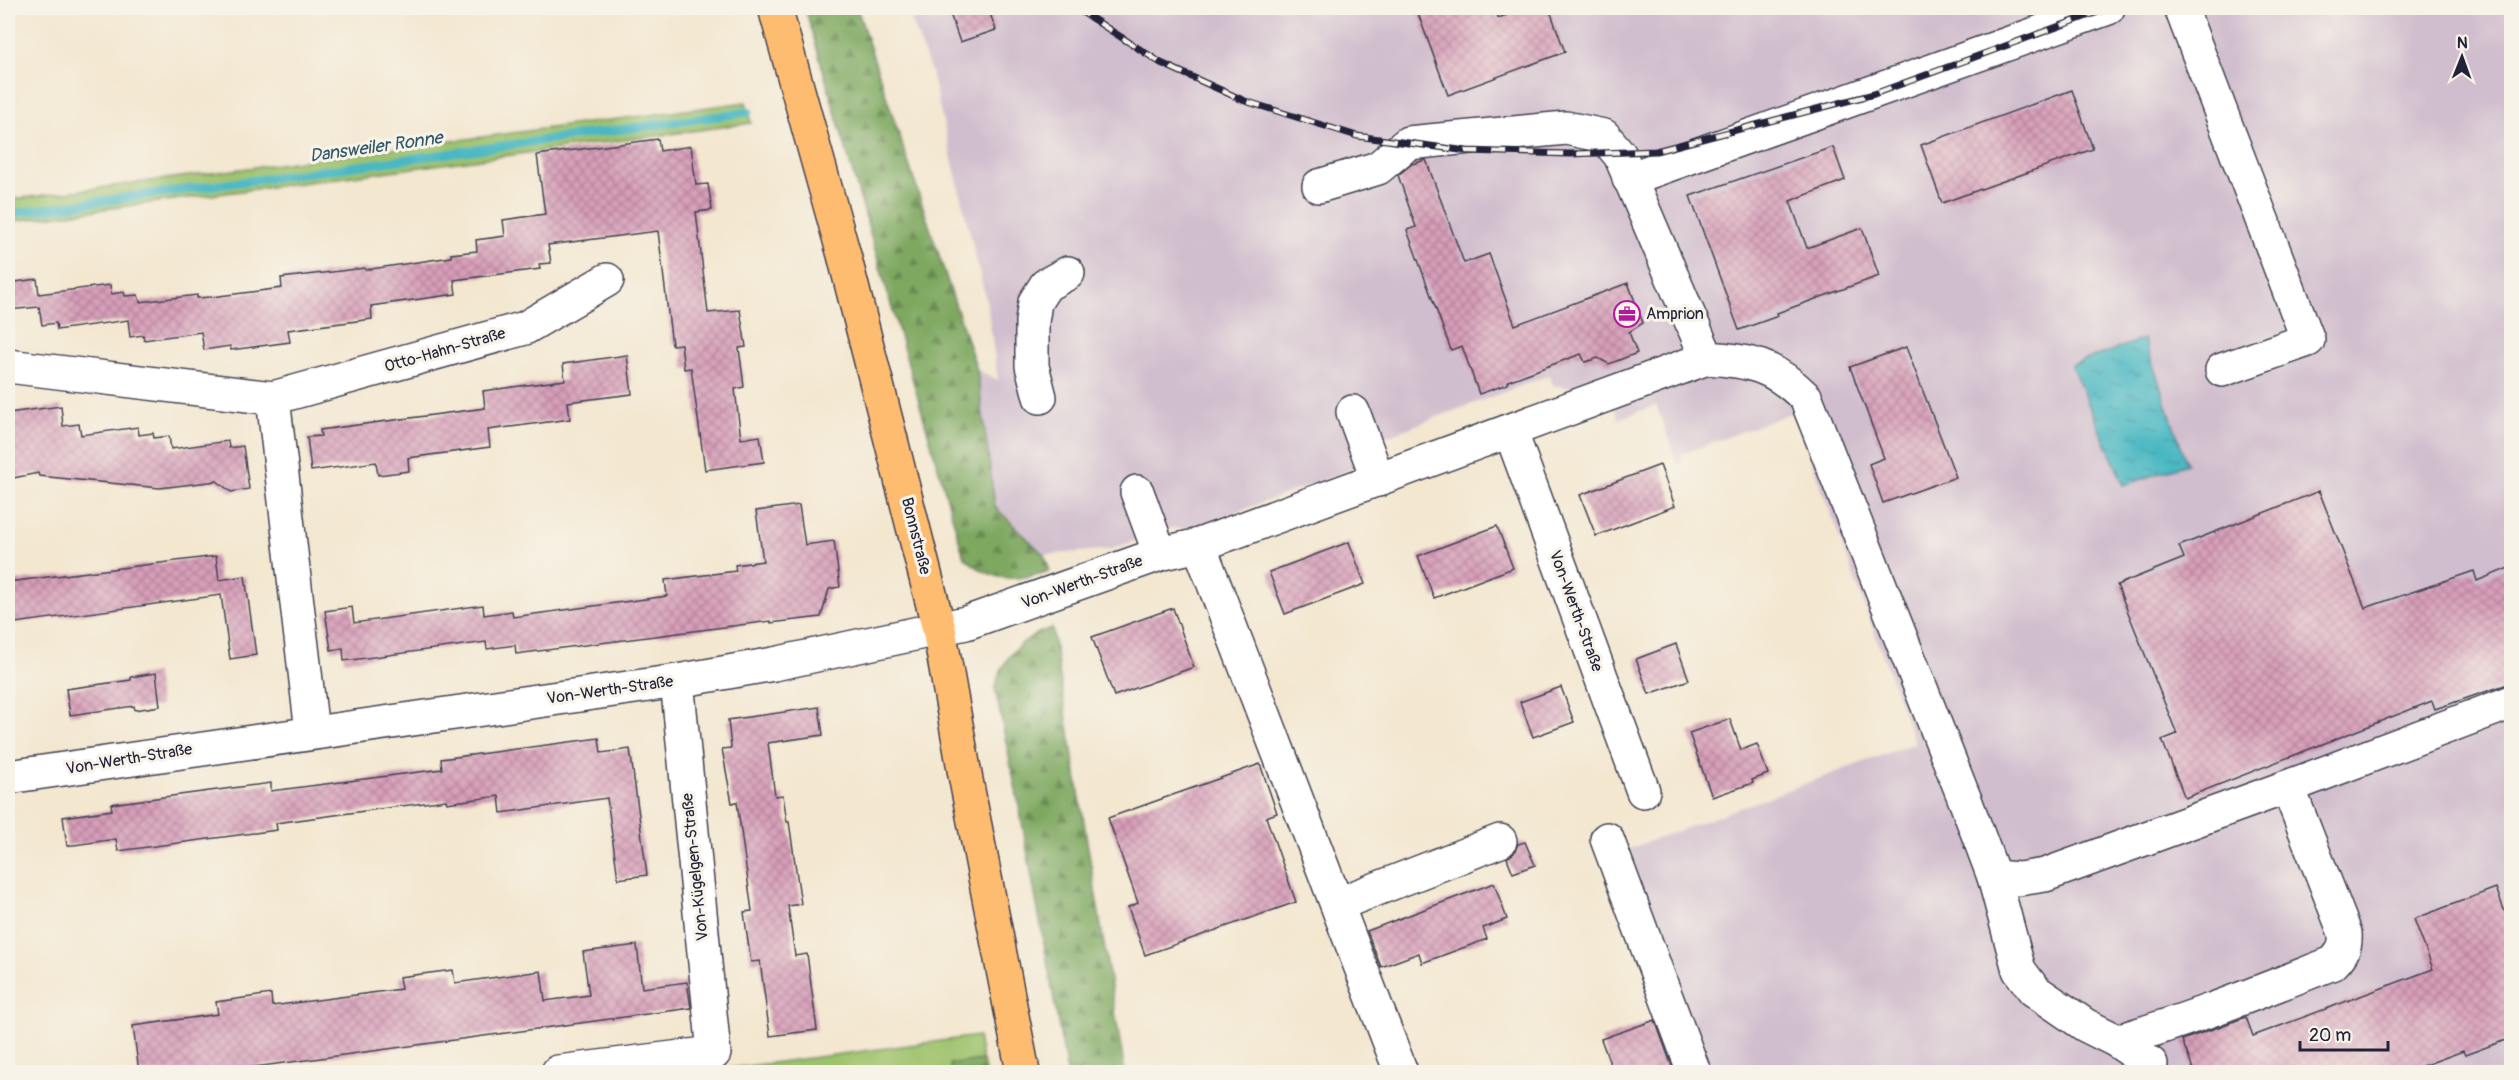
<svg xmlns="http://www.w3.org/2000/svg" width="2519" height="1080" font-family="Pangolin,sans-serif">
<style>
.industrial{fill:#d0bdcd}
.green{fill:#9ec26c;stroke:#607254;stroke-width:1.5}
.forest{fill:url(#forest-firs);stroke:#50654e;stroke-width:1.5}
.water{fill:url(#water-ripples);stroke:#366d7e;stroke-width:1.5}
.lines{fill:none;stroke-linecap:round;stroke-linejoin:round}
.stream{stroke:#4ab8c2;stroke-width:9}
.building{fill:url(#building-cross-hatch)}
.minor-casing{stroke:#414051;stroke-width:36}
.major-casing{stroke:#414051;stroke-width:36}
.minor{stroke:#fff;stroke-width:33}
.major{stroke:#febc70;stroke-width:33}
.rail-casing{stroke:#22223b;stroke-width:7}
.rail{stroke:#f7f3e8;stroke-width:4.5;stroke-dasharray:14;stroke-linecap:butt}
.labels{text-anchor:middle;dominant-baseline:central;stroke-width:6;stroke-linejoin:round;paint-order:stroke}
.poi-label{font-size:16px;fill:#22223b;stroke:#f7f3e8;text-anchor:start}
.street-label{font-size:16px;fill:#22223b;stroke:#f7f3e8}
.water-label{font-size:18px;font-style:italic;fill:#30566a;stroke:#f7f3e8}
</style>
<defs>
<pattern id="forest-firs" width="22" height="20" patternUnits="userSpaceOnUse" patternTransform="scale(1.5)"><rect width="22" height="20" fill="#7ea860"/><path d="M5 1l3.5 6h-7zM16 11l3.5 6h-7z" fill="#678850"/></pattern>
<pattern id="water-ripples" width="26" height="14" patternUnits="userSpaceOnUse" patternTransform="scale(1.5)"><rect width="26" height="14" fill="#4ab8c2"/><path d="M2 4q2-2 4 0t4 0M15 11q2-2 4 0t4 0" fill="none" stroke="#3d959f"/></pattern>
<pattern id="building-cross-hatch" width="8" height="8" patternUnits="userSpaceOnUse" patternTransform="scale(1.5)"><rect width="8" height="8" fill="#d89fb9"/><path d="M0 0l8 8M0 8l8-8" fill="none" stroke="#af8198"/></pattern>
</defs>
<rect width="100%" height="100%" fill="#f7f3e8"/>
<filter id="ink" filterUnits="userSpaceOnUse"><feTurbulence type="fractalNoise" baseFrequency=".0167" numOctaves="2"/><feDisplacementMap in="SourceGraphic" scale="12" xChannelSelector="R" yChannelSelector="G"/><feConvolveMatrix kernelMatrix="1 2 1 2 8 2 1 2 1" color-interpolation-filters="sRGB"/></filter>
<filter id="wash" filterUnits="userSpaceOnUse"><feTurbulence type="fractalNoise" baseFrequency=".008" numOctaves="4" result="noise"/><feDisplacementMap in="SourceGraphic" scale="24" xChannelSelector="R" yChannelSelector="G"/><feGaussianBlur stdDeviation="1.35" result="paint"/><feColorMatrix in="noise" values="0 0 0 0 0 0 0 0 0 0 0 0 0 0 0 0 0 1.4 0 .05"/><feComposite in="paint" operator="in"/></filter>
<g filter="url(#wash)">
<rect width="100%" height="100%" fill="#f3e7d0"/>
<polygon class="industrial" points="907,8 2511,8 2511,1072 1708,1072 1626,850 1915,743 1797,421 1791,413 1682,454 1681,463 1678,464 1656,405 1619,419 1603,377 1572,388 1553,385 1549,375 1352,449 1355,462 1351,470 1189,529 1169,528 1112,549 1044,555 995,507 977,370 998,380 987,304 931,72"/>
<g class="green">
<polygon points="746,102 751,123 8,222 8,200"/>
<polygon points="978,1036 984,1072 702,1072"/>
</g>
<g class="forest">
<path d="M805 8H857L977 370 995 507 1044 555 1050 571C1014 582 993 583 964 557Z"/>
<path d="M1052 628 1125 1072H1067L1018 800 995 689C1001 659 1022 636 1052 628Z"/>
<polygon points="983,1060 985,1072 951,1072 950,1064"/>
</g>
<polygon class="water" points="2144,339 2187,464 2124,485 2071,365"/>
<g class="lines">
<polyline class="stream" points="8,214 748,112"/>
</g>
<g id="blocks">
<g class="building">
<polygon points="948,8 988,8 996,30 960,42"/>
<polygon points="1416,8 1496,8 1498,18 1526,8 1549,8 1565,52 1448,95"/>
<polygon points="2072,90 2093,149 1942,203 1921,145"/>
<polygon points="658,139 660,151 691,146 696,185 708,184 712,210 696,212 708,313 740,310 746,347 739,348 744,387 735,389 741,439 760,436 764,462 705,470 691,368 684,369 681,344 672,345 658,231 548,245 551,263 539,264 540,269 454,280 456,294 371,306 372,319 288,330 290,342 231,350 230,346 204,350 201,332 144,340 143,335 130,337 128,320 57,330 56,323 42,325 39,307 8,310 8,283 37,279 39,294 110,285 111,294 124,292 125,296 138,295 140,302 197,295 197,298 211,297 282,288 281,278 365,268 365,270 451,257 451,254 477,251 476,240 505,236 503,220 545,214 537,155"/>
<polygon points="1833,147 1845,180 1790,201 1807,248 1862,228 1879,276 1777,313 1778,316 1739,330 1690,196"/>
<polygon points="1426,160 1464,263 1489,254 1515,325 1628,283 1643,323 1629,332 1637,353 1609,364 1598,358 1585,362 1581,354 1508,381 1508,384 1479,394 1462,346 1451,350 1407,230 1416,227 1398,175 1412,164"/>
<polygon points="1906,347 1956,477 1883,503 1869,464 1884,458 1850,367"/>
<polygon points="627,355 632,394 568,402 570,419 488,430 490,447 408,458 409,471 378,475 376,462 311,471 307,437 321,436 320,430 485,408 483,391 565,380 563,364"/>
<polygon points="61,406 63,426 79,424 81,435 138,427 139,435 153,433 154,438 169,436 171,449 228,441 229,448 243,446 249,489 231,492 217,481 160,488 39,476 38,473 8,479 8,413"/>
<polygon points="1660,465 1675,506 1596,536 1580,495"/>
<polygon points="2319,491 2365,608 2474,571 2477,581 2511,567 2511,683 2435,709 2432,701 2185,798 2162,740 2177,734 2117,585 2184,558 2179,546"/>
<polygon points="799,505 805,545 834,541 840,587 829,589 821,617 771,623 771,621 516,654 515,645 487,649 486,642 344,661 343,648 331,650 325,611 352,607 354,623 483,605 484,615 512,611 513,617 667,596 665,580 736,571 735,565 763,561 756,511"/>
<polygon points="1497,526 1513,568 1434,598 1418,556"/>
<polygon points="1349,542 1365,584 1285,614 1269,572"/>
<polygon points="216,556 219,580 245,576 256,655 230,659 221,595 8,624 8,582"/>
<polygon points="1173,608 1194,667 1114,696 1092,637"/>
<polygon points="1676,644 1689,680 1649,694 1636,659"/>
<polygon points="156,673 160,706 135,710 134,706 70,715 66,689 131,680 131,677"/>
<polygon points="1561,687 1574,722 1533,737 1520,702"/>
<polygon points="819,707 823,735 768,743 775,796 783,795 787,822 789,822 801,904 788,906 795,956 807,954 817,1030 770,1036 760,961 751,962 747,935 744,912 752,911 737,802 732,803 722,749 731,748 728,720"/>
<polygon points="1730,719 1741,750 1757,744 1768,774 1752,780 1753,783 1712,797 1689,733"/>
<polygon points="599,738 601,753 630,749 647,875 618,879 607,798 501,813 499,796 447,803 446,800 276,823 277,830 118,851 116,839 67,846 63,817 112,810 111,804 271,783 271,791 442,769 441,759"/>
<polygon points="1260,764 1277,813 1266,817 1296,902 1145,955 1128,907 1138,903 1108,818"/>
<polygon points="1525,842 1535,865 1513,873 1507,858 1514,853 1518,844"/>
<polygon points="1494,883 1507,919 1483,928 1487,939 1422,963 1419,953 1381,967 1367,931"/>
<polygon points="2496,888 2511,929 2511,1038 2465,1055 2463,1051 2406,1072 2194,1072 2182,1040 2246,1017 2253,1036 2433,969 2414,919"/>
<polygon points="637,945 642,988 687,982 691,1008 218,1072 139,1072 133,1026 218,1014 216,1002 271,994 272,1006 401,989 399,977 453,970 455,983 541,971 545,1001 589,995 583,952"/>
<polygon points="1655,1020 1674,1072 1613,1072 1601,1039"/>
</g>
</g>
</g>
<g filter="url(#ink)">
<use href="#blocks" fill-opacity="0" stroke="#414051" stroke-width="1.5"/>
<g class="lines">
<defs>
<g id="minor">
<polyline points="2181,8 2308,340 2222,370"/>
<polyline points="1629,179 2108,8"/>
<path d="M1319 186 1378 168 1408 143 1566 128 1604 136 1620 155 1707 358C1751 361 1773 365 1806 398L1967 805 1994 877 2019 970 2034 990 2085 1025 2117 1041C2190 1020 2261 991 2333 963 2343 953 2346 946 2345 933L2288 787"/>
<polyline points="8,366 273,398 525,328 607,280"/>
<polyline points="1040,397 1032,366 1032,322 1035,302 1046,285 1068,273"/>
<polyline points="273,398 312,732"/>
<polyline points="1353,412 1378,480"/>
<polyline points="1510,430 1643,791"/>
<polyline points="1137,492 1160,554"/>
<polyline points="1199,545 1401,1072"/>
<polyline points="8,777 677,681 774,664 966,623 1160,554 1199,545 1707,358"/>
<polyline points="1607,839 1694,1072"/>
<polyline points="1994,877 2019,879 2045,875 2306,780 2512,702"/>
<polyline points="1338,904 1500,841"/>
<polyline points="2117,1041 2151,1064"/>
<polyline points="558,1072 714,1053 677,681"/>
</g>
<polyline id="major" points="775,8 844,255 939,629 965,775 1023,1072"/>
</defs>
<use href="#minor" class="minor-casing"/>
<use href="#major" class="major-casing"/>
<use href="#minor" class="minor"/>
<use href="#major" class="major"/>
<defs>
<polyline id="rail" points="1076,8 1161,63 1245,101 1357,136 1467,151 1570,154 1656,151 1874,94 2109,8"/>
</defs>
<use href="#rail" class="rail-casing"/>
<use href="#rail" class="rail"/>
</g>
</g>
<defs>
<symbol id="office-ring" viewBox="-11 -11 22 22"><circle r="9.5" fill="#f7f3e8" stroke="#b5179e" stroke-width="1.5"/><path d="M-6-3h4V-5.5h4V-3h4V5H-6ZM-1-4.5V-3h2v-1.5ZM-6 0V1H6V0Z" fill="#b5179e"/></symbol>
</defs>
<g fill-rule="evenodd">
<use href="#office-ring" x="1612" y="299" width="30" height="30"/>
</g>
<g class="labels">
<g class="poi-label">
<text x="1646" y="314">Amprion</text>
</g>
<g class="street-label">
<text transform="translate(445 350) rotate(-16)">Otto-Hahn-Straße</text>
<text transform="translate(916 536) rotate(76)">Bonnstraße</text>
<text transform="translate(1082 582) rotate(-20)">Von-Werth-Straße</text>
<text transform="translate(1576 611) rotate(70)">Von-Werth-Straße</text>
<text transform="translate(610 690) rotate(-8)">Von-Werth-Straße</text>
<text transform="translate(129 759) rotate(-9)">Von-Werth-Straße</text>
<text transform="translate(695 867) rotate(-96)">Von-Kügelgen-Straße</text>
</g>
<g class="water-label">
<text transform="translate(376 147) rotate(-8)">Dansweiler Ronne</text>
</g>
</g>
<rect width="2519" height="1080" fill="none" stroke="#f7f3e8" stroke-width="30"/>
<g transform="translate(2462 57) rotate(1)" stroke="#f7f3e8" stroke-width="4.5" paint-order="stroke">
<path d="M0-4.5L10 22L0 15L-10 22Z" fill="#22223b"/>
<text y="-9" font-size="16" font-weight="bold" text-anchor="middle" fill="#22223b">N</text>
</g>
<path d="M2300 1041v9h88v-9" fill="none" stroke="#22223b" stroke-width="3"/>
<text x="2309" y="1041" font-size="18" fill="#22223b" stroke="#f7f3e8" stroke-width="4.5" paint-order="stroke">20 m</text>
</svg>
